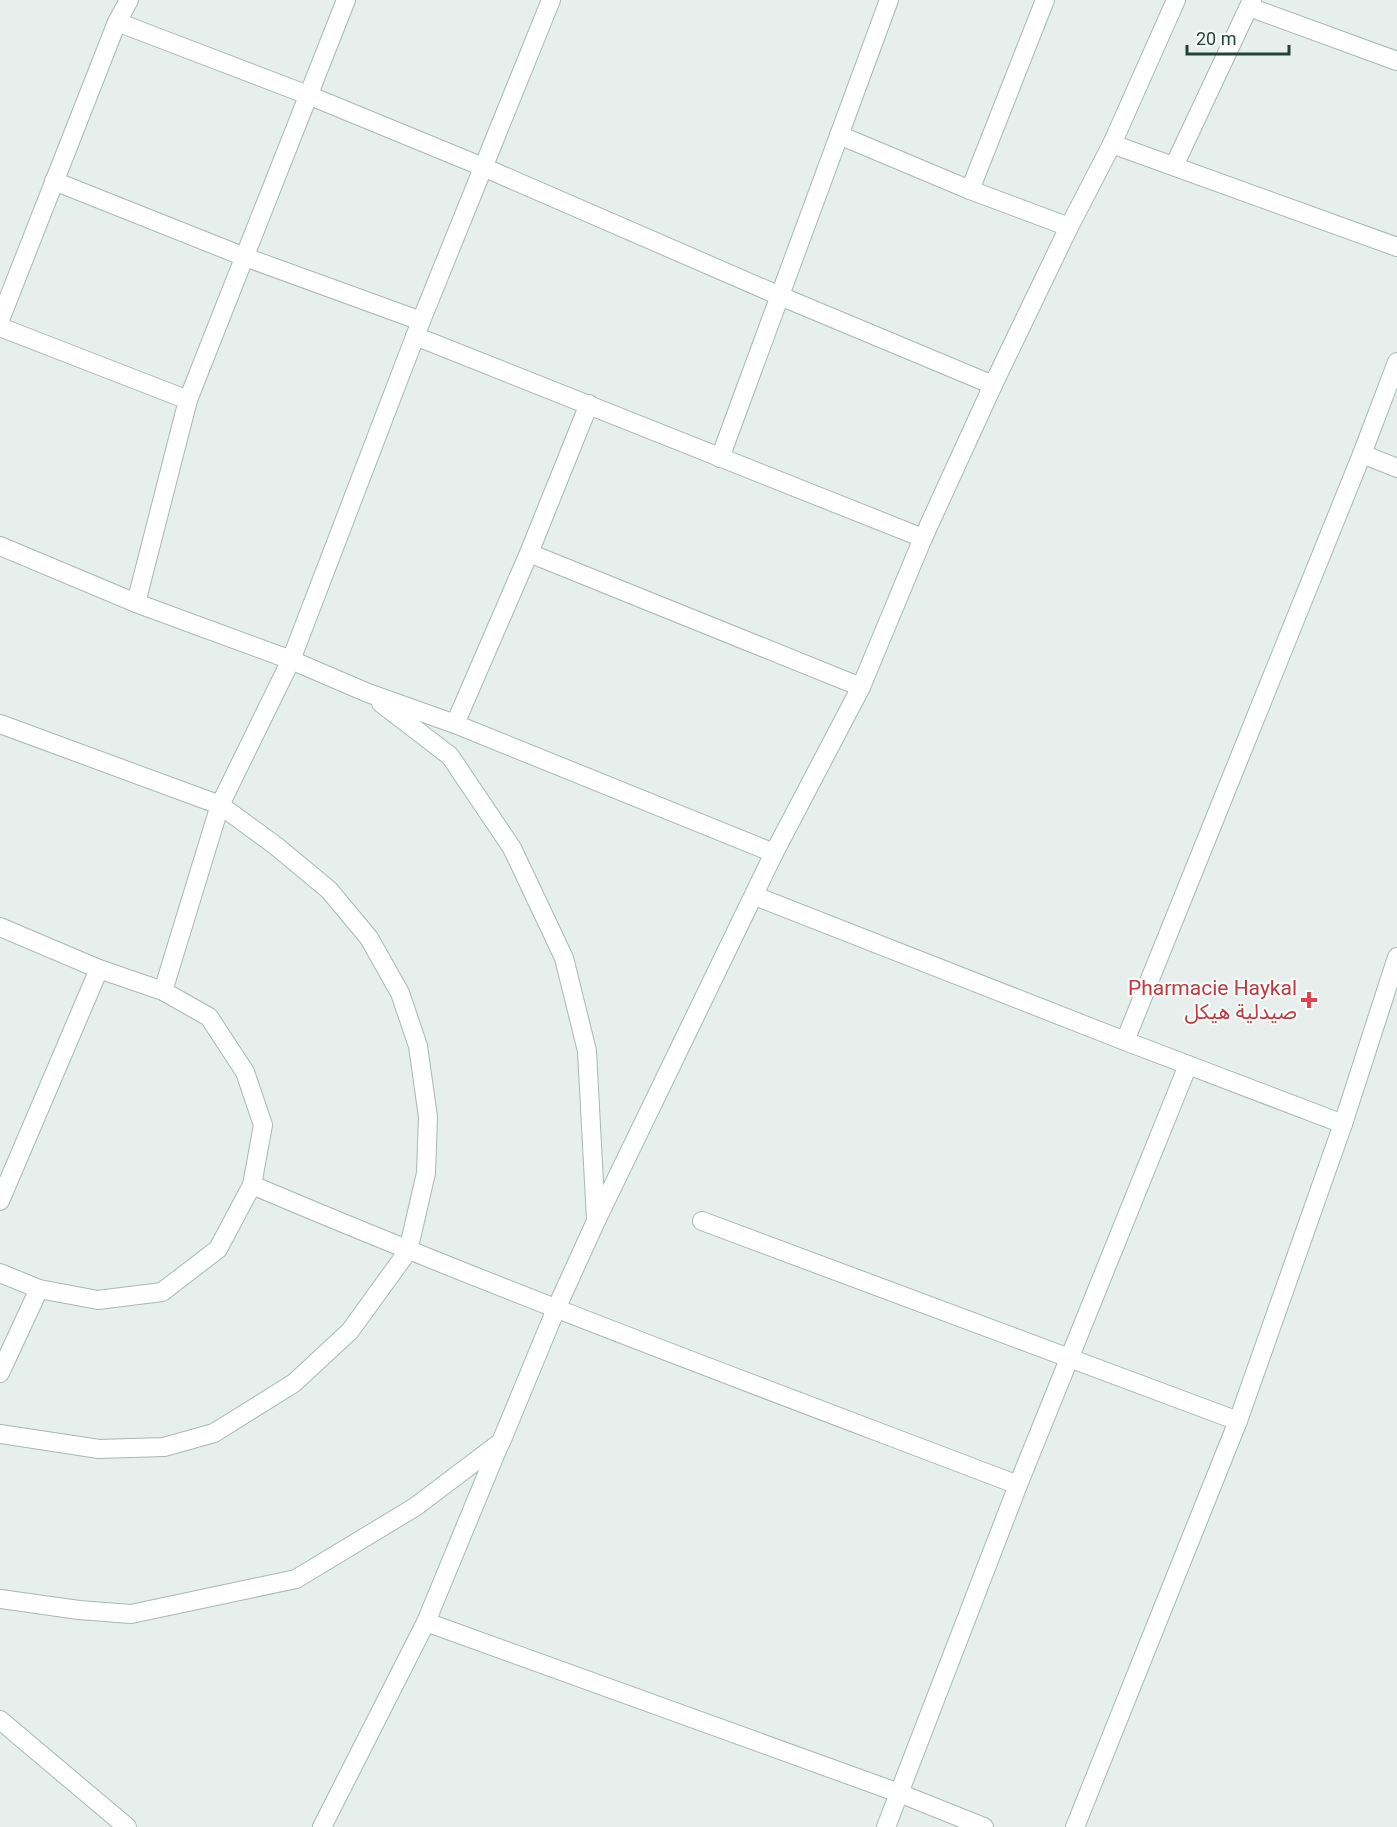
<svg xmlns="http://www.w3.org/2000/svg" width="1397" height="1827" font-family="Roboto,'Noto Sans Arabic',sans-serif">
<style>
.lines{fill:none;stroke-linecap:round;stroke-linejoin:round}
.street-casing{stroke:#a8b8b2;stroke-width:20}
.street{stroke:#fff;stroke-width:18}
.health-dot{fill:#e0444e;stroke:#f7fbf9;stroke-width:2}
.labels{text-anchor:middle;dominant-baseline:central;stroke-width:4.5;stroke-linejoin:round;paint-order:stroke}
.health-label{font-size:21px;fill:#be3a42;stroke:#f7fbf9;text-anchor:end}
</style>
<rect width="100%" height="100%" fill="#e6efeb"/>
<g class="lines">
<defs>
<g id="street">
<polyline points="1249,7 1397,61"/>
<polyline points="117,22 308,95 483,167 780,296 993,385"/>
<polyline points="839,135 970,190 1069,227"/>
<polyline points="1112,144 1397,247"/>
<polyline points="1174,166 1252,0"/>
<polyline points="54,181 245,257 421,321"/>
<polyline points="970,190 1045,0"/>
<polyline points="0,320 117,22 129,0"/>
<polyline points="0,327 188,400"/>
<polyline points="415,336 923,538"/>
<polyline points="1362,454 1397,468"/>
<polyline points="720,458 889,0"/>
<polyline points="0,546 136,603 291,660 368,693 455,724 774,853"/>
<polyline points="529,553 861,687"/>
<polyline points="136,603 188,400 346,0"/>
<polyline points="381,703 450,756 512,848 564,958 587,1051 596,1220"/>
<polyline points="0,724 220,805 276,846 329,890 369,938 400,993 418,1046 428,1117 426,1173 408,1251 350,1331 294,1383 214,1433 164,1447 99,1449 0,1434"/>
<polyline points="455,724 529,553 589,404"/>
<polyline points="755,896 1125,1041 1343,1124"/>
<polyline points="0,927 99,969 163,991 209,1017 245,1072 263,1125 252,1185 218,1249 162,1292 98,1300 39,1289 0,1273"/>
<polyline points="163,991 220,805 291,660 421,321 551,0"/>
<polyline points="1125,1041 1362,454 1397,362"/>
<path d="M252 1185C504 1292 761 1387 1018 1485"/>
<polyline points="0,1201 99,969"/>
<polyline points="702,1221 1238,1421"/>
<polyline points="0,1373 39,1289"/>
<polyline points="0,1599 79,1610 131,1614 296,1579 415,1507 501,1442 556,1309 596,1221 774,853 861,687 923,538 993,385 1069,227 1112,144 1176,0"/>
<polyline points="426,1622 899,1793 984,1827"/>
<polyline points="0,1720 127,1827"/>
<polyline points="322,1827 426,1622 500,1443"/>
<polyline points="886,1827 1018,1485 1188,1065"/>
<polyline points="1075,1827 1238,1421 1343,1124 1397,957"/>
</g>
</defs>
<use href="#street" class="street-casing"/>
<use href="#street" class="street"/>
</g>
<path class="health-dot" d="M1306 991h6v6h6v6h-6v6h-6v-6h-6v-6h6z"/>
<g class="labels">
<g class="health-label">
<text x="1297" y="988">Pharmacie Haykal<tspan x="1297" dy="24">صيدلية هيكل</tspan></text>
</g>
</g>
<path d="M1187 45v9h102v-9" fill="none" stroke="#24423a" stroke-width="3"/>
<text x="1196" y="45" font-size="18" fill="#24423a" stroke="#f7fbf9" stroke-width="4.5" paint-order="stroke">20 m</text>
</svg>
